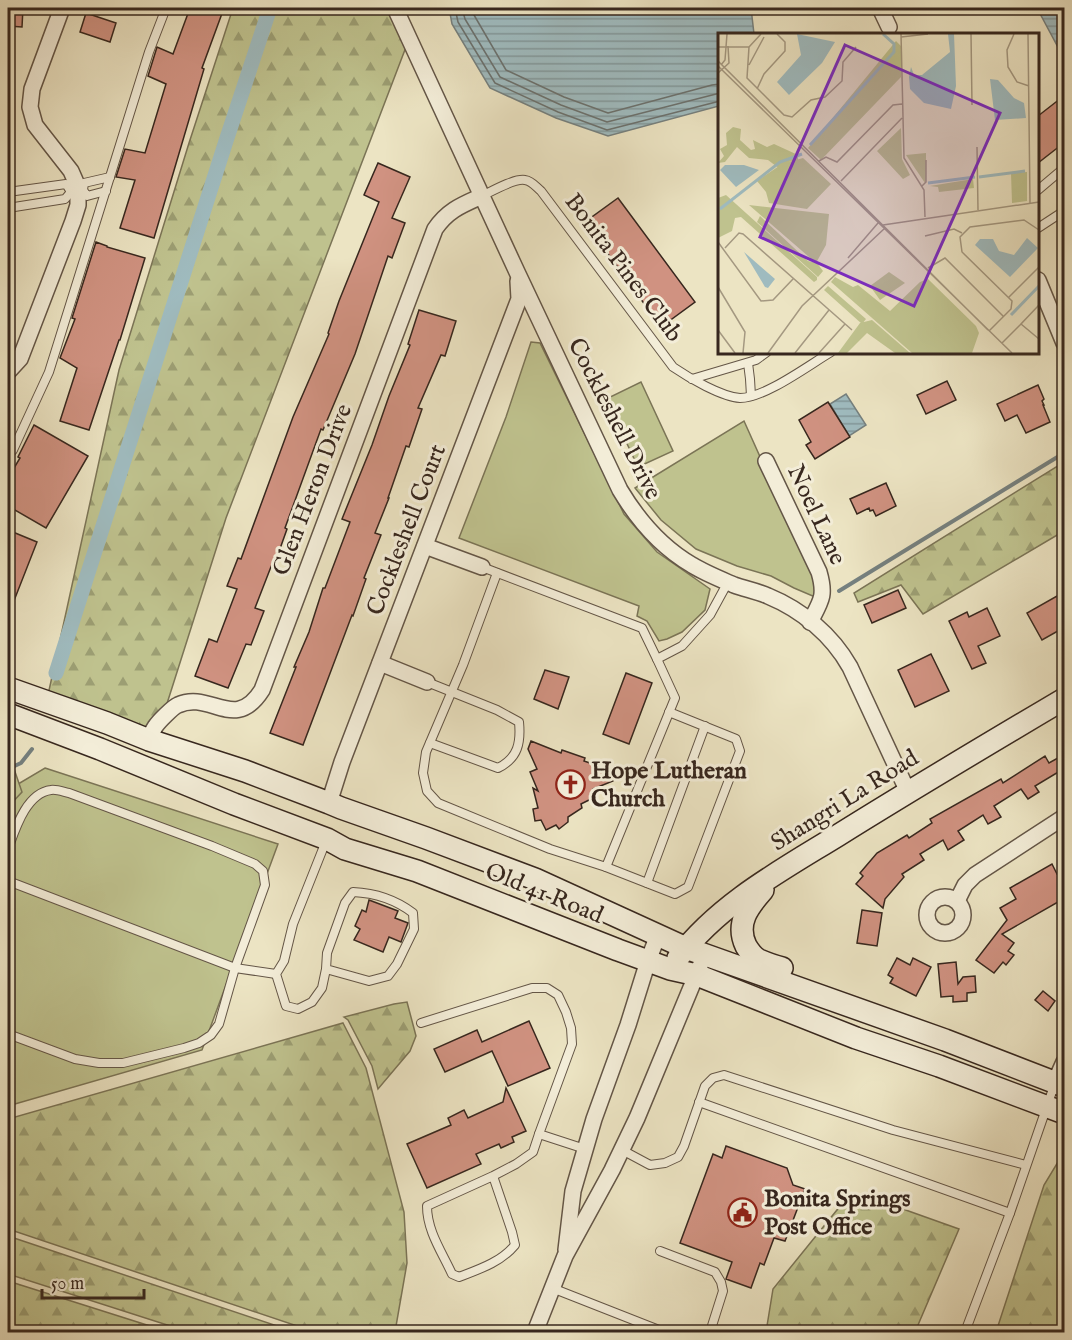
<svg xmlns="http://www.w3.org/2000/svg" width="1072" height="1340" font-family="'IM FELL English',serif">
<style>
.green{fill:#bfc28e;stroke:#7b7456;stroke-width:1.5}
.forest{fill:url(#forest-firs);stroke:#7b7456;stroke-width:1.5}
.water{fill:url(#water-rules);stroke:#75807f;stroke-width:1.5}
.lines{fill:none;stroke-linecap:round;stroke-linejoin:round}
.shore{stroke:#6b716e;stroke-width:1.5}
.stream{stroke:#75807f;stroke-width:4}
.canal{stroke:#9fbbbf;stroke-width:15}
.building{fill:#d09281;stroke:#37271e;stroke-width:1.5}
.lane-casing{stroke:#645647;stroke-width:10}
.street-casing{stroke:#645647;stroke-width:18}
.secondary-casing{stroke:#37271e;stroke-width:24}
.lane{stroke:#f3edd8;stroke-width:8}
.street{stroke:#f3edd8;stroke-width:15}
.secondary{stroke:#f3edd8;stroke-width:21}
.labels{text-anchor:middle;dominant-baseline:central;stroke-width:6;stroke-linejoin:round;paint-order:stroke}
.street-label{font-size:24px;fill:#37271e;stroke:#f3edd8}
.poi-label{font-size:24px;font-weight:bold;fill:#37271e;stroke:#f3edd8;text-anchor:start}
.inset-river{fill:none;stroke:#9fbbbf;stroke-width:3}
.inset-road{fill:none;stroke:#a49881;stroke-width:1.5}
.view{fill:#7b2cbf;fill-opacity:0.15;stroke:#7b2cbf;stroke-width:3}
.inset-edge{fill:none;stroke:#37271e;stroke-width:3}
</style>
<defs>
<pattern id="forest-firs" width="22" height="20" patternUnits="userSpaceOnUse" patternTransform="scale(1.5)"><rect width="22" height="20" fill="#bfc28e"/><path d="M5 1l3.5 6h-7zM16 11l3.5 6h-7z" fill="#9c9e73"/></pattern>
<pattern id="water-rules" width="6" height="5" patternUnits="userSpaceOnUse" patternTransform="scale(1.5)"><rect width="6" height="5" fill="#9fbbbf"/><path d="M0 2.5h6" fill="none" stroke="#82989b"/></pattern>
</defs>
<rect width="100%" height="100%" fill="#ece4c3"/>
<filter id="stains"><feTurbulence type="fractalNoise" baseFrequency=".00333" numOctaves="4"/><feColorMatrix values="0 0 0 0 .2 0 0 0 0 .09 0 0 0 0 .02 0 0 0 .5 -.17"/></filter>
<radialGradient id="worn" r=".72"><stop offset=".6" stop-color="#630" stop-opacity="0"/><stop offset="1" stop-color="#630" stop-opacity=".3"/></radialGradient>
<g class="green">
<polygon points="531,342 540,343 624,514 657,552 710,589 705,610 682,632 667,639 659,641 647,621 637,616 639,606 459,538 506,417"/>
<polygon points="641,382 673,451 638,467 606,399"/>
<polygon points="744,421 818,586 815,597 794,588 771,576 737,566 696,549 661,520 635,488"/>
<polygon points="45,768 278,844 202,1050 8,1106 8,790"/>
</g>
<g class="forest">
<polygon points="233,8 388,8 406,47 226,518 157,735 48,695 119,370 189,143"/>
<polygon points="1064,462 1064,531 923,614 901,585 858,602 854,593"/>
<polygon points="8,763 12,763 22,792 8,807"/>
<polygon points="407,1002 416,1036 410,1051 378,1089 372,1066 348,1020 344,1017 394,1004"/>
<polygon points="343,1023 366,1068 404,1212 407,1263 395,1332 315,1332 8,1229 8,1119"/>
<polygon points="1064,1152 1064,1332 996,1332 1044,1185"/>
<polygon points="872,1198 959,1229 915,1332 766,1332 773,1289 841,1205"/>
<polygon points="8,1236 295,1332 189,1332 8,1274"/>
<polygon points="8,1281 169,1332 28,1332 8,1326"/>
</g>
<g class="water">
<polygon points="449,8 751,8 754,34 720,34 719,106 608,136 556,118 490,88 452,24"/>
<polygon points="1037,8 1064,8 1064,49 1060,51"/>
<polygon points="846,394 866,425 849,436 830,404"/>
</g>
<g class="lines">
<g class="shore">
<polyline points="455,8 458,22 495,83 558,112 607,130 720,101"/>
<polyline points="462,8 465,19 500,77 561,105 607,122 720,93"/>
<polyline points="472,8 474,15 506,70 564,97 608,113 712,85 720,84"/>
</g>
<g class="stream">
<polyline points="839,591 1064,453"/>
<polyline points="8,769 21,763 32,749"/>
</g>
<polyline class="canal" points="56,673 226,141 270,8"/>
</g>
<g class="building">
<polygon points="8,8 23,8 22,27 8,26"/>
<polygon points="190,8 224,8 202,68 204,69 154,238 120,228 135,180 116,177 125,149 145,153 166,84 148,76 157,47 173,54"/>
<polygon points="86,13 116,23 110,42 80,32"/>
<polygon points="1065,95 1065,142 1038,163 1038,116"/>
<polygon points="378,163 410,177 392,218 405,223 392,258 388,256 355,354 323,430 321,429 285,528 287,529 276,560 274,559 255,608 264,611 259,624 251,645 246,644 228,688 195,676 209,639 217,642 237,589 227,586 238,558 241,559 293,417 329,334 328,333 339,301 379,202 364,195"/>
<polygon points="618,198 695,302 661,327 585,222"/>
<polygon points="96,242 107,246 107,247 145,258 120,340 119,340 89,430 60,421 77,368 60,358 75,319 72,318"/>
<polygon points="419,310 456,321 445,356 441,355 418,408 422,409 409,447 406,446 388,498 389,498 375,533 381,535 364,578 366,579 353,616 352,615 303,745 270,733 296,667 294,667 309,632 323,588 325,588 350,522 342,519 372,445 389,396 410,345 408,344"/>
<polygon points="947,381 956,400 926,414 917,395"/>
<polygon points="1038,385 1044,399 1042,401 1044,405 1043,405 1050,422 1026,433 1017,415 1005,421 997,404"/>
<polygon points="828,402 850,437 815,459 806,445 811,442 799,420"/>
<polygon points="34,425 88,456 46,528 8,506 8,478 20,458 18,457"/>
<polygon points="886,483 896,506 876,516 873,510 870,511 869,508 857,514 850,499"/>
<polygon points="8,530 37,542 8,616"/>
<polygon points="898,590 906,608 872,623 864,605"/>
<polygon points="1057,596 1065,609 1065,627 1042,640 1027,613"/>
<polygon points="987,608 1000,636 978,646 986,663 972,669 949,621 967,612 969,617"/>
<polygon points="931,654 949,691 915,707 898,670"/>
<polygon points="545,670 569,677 558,709 534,699"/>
<polygon points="626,673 652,683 629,744 603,734"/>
<polygon points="531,741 561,753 562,750 585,758 584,761 616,772 613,781 593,789 595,797 581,804 582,808 568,817 568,822 559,829 556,825 546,830 541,820 535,821 533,809 538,808 533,788 538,791 530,772 537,769 528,749"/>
<polygon points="1065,754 1065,768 1035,786 1039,792 1028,799 1021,789 994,806 1001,817 988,824 983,815 958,831 964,840 948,850 943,840 920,854 924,860 902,874 904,877 885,899 883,908 856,884 863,876 860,873 877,853 907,835 909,838 932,823 930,819 1001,779 1003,783 1045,756 1049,763"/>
<polygon points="1052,864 1057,874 1065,870 1065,898 1002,934 1014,943 1008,951 1014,955 1006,965 1003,962 994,973 976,960 1007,920 1000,908 1016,899 1010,888"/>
<polygon points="369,900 398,911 395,918 408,923 401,942 389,937 383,952 354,940 360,929 355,926 362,910 366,912"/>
<polygon points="862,910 882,913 877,946 857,943"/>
<polygon points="897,958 910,965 913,958 931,967 916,996 890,983 893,978 888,975"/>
<polygon points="956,962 958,984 963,977 975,976 976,992 967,993 967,1001 953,1002 953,996 941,997 938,964"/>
<polygon points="1043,991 1055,1001 1048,1011 1035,1000"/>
<polygon points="529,1021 550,1068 508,1086 492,1051 445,1072 434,1049 477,1030 482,1042"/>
<polygon points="506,1088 526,1131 512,1137 514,1142 501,1148 499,1144 476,1154 481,1164 427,1188 407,1144 451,1125 448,1118 464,1110 468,1118 503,1102"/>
<polygon points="726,1146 787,1168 793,1185 805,1189 785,1241 774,1238 764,1265 760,1263 751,1288 726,1279 732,1262 680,1243 713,1154 722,1158"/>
</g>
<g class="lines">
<defs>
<g id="lane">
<polyline points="1038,190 1064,168"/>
<polyline points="106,191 87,196 83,190 84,183 110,177"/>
<polyline points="8,192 66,184 71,192 65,199 8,208"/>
<path d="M482 196C492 191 515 178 525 180 532 181 536 187 541 191L673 367C689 378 722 397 740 398 765 398 809 365 831 352"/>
<polyline points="1038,228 1064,211"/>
<polyline points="748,363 750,379 751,396"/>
<polyline points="692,379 756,360 767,352"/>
<polyline points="8,456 13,450 49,372 149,52 166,8"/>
<polyline points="482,567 642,628 657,659 682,646 710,615 728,582"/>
<polyline points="497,573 463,665 426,752 423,773 427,791 438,803 550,849 606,867 675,698 657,659"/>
<path d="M427 682 497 710 519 722C521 743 518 758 498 768L430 743"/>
<path d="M326 841 293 924 284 961 276 974 286 1006 298 1009 312 1002 322 988 326 969 327 953 345 903 353 892C375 893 396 900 413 913L414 929 397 964 388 976 369 981 326 969"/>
<path d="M8 849C15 830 26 793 51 790 56 789 64 792 69 793L212 846 255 864 263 871 265 885 235 968 219 1024 211 1035 199 1043 184 1048 123 1063H99L75 1059 8 1034"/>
<polyline points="606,867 675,894 688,887 740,751 736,739 669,712"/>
<polyline points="8,881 235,968 276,974"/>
<polyline points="647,883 705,726"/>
<polyline points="421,1023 532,988 547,988 558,995 566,1012 571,1028 572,1044 539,1134 585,1149"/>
<polyline points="699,1102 1010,1213"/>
<polyline points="622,1150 650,1165 665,1163 678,1157 684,1146 705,1086 713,1078 724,1075 893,1130 1026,1165"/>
<path d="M493 1176 512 1232 515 1245C501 1262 480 1269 459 1277L452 1274C442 1252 427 1231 427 1206L493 1176 516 1164 533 1152 539 1134"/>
<polyline points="660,1251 715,1272 721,1282 723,1291 710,1332"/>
<polyline points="552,1288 664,1332"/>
<polyline points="965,1332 1010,1213 1055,1083"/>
</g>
<g id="street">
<path d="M395 8 517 272 620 490C638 520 661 547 692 565 705 573 720 579 734 585 745 589 757 591 768 596 802 610 832 635 850 667L908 792"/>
<polyline points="880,8 889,27"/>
<polyline points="1038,280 1064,343"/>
<polyline points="8,372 20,359 73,221 78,205 78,187 71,171 35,125 30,107 32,89 62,8"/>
<path d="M766 461 819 572C826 596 821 601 810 622"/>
<polyline points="425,546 482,567"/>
<polyline points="380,663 427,682"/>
<path d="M149 740C151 736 152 731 155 727 158 722 173 707 178 705 210 690 235 733 262 690L435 229C448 210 462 205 482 196"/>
<polyline points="329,803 342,762 519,299 518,281"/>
<circle cx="945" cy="915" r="18"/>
<polyline points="957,901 965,885 975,875 1064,817"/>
<polyline points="1055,1082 1064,1062"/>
<polyline points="566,1250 573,1191 594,1119 628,1025 648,961 658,935"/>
<polyline points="535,1332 565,1256 612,1170 637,1118 700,966"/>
</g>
<g id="secondary">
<polyline points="8,688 107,723 149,740 245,771 329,803 341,808 426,838 535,879 686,948 945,1040 1064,1086"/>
<polyline points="8,714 100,749 234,804 327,839 345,849 417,871 618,950 670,969 697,975 856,1038 939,1066 1064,1113"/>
<path d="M763 890C749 906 735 923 746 946 749 951 753 957 759 960 766 963 774 966 782 968"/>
<path d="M678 958C719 904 780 871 837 836 912 789 988 744 1064 699"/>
</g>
</defs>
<use href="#lane" class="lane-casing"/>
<use href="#street" class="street-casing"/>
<use href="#secondary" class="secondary-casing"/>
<use href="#lane" class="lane"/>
<use href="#street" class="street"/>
<use href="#secondary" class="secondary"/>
</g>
<defs>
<symbol id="church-ring" viewBox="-11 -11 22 22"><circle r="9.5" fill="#f3edd8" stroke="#8f2418" stroke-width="1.5"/><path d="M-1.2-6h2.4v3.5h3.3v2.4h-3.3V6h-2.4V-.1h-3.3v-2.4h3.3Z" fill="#8f2418"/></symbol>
<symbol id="civic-ring" viewBox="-11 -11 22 22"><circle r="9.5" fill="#f3edd8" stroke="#8f2418" stroke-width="1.5"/><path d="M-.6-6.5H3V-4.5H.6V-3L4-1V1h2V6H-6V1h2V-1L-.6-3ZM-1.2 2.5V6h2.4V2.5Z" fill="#8f2418"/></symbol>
</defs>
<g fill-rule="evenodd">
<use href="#church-ring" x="554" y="768" width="33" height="33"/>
<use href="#civic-ring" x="726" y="1196" width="33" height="33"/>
</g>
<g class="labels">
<g class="street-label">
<text transform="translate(623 268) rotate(53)">Bonita Pines Club</text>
<text transform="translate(614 419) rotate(63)">Cockleshell Drive</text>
<text transform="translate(313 490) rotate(-69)">Glen Heron Drive</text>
<text transform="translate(816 515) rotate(65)">Noel Lane</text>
<text transform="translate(407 530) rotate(-69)">Cockleshell Court</text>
<text transform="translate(845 801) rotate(-32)">Shangri La Road</text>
<text transform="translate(544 894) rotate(22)">Old 41 Road</text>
</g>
<g class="poi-label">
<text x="591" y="771">Hope Lutheran<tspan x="591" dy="28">Church</tspan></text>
<text x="764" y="1199">Bonita Springs<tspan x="764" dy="28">Post Office</tspan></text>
</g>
</g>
<g transform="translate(718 33)">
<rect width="321" height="321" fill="#ece4c3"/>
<path d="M183 95 184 126 192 142 185 146 159 118ZM208 120V148L207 150 188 122ZM85 125 113 151 89 176 51 170 48 159 39 148 64 131Z" fill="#bfc28e"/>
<path d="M178 8 183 13V44L103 127 90 115ZM15 94 23 96 22 107 33 117 37 116 35 107 49 114 56 111 80 122V127L71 129 69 136H62L50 127 31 125 19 114 7 129 0 130 6 123 2 116 9 112 8 100ZM309 139V168L294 170 293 140ZM255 146 256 155 221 159 220 154 212 153ZM8 162 99 244V247L96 249 23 184 17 185 14 198 0 205V165ZM31 172 111 181 108 212 98 230ZM42 183 90 228 99 230 105 238 100 244 39 189ZM171 239 187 250 162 267 152 253ZM117 244 135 254 140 252 172 278 202 249 210 246 258 293 261 300 254 320H194L113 249ZM110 253 148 286 144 291 106 257ZM154 287 192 320H177L149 300 129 320H120L142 290Z" fill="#bfc28e"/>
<path d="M79 1 117 9 104 30 71 62 59 49 83 22ZM230 1H236L238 53 233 76 206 70 192 56 191 44 193 34 196 42H204L232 19ZM272 46 280 47 296 65 306 70 308 85 277 87ZM7 132H26L41 137 18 154 2 137ZM309 205 320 215 292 244 257 212 262 206H275L281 218 296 222ZM26 219 57 246 50 255 47 254Z" fill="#9fbbbf"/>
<path class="inset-river" d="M92 112 176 19V11L165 1M261 144 307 138M210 150 257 144M2 176 62 129 84 121M293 282 321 253"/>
<path class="inset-road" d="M183 1 186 125 206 157 207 184M253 1 254 72M296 1 289 17 290 34 299 49 311 53M310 1 312 170M183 4 210 1M0 14H31L43 1M31 14 29 45 66 82 74 84 93 67 107 64 124 48 125 29 138 14M0 28 270 297M3 32 7 27 9 1M31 32 46 4M0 33 294 320M0 40 11 30 10 13M39 56 46 41 67 18V9L59 1M259 114 260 177M101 128 108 124 119 129 175 72 184 71M123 148 184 85M204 153 208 149V127M165 192 321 169M207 203 236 196 244 200M0 209 43 268 55 267 75 246M7 215 21 200 25 201 134 297M130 225 160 190M210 235 227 225 285 283M0 254 27 299 25 320M291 264 321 234M321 272 303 291 321 306M0 297 17 320M271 298 293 276 294 268 244 219 242 204 252 194 306 187 321 197M284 310 303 291M50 320 84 273 167 195M77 320 111 277M101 320 127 291"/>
<path class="view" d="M127 12 282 80 196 273 42 204Z"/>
<rect width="321" height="321" class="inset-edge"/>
</g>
<rect width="1072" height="1340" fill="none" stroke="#ece4c3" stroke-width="30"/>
<rect x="9" y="9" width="1054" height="1322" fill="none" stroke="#37271e" stroke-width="3"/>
<rect x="15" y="15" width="1042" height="1310" fill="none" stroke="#37271e" stroke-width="1.5"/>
<path d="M42 1289v9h102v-9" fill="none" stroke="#37271e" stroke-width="3"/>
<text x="51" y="1289" font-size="18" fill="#37271e" stroke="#f3edd8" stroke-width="4.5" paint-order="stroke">50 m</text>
<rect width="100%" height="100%" filter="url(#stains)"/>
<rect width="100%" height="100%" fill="url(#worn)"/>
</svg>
